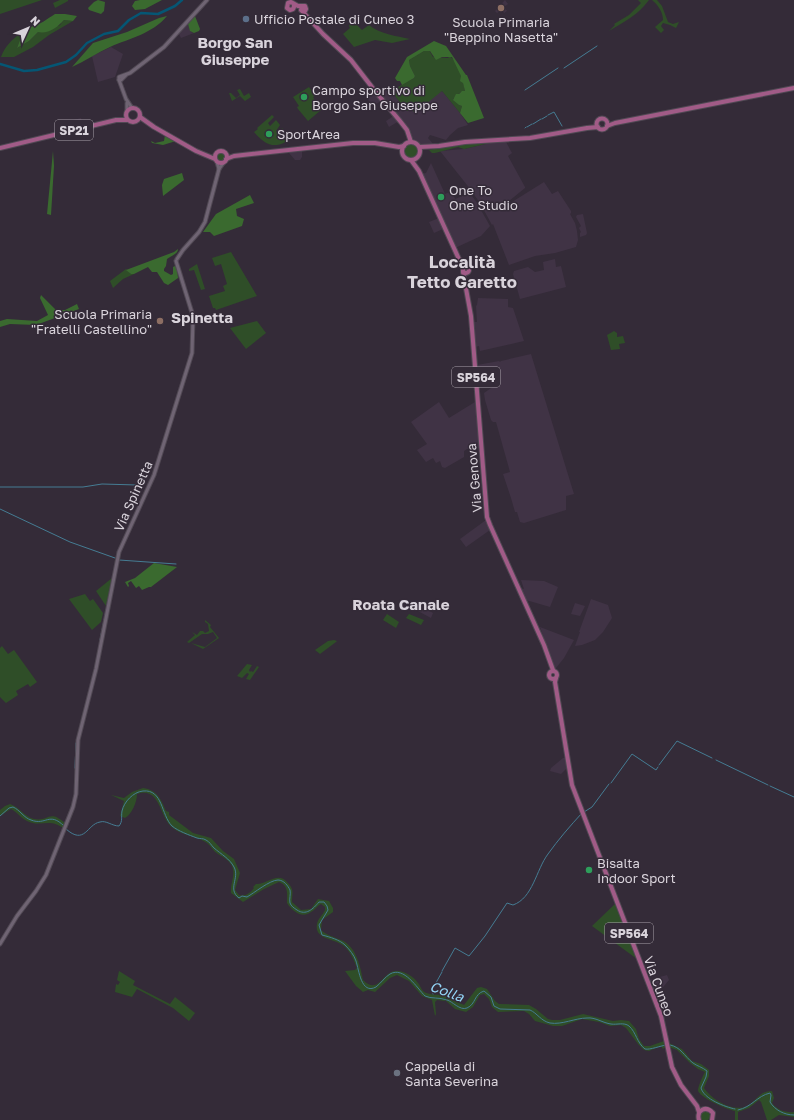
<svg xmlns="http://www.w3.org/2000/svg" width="794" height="1120" font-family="'Golos Text',sans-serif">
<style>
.built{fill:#403345}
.green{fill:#2f4e28}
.forest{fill:#3a6a2f}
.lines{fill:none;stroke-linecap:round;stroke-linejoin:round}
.stream{stroke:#457c93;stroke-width:1}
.river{stroke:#055674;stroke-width:2.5}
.secondary-casing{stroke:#514954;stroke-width:5}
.primary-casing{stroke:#514954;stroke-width:6}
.secondary{stroke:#6f6473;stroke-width:3}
.primary{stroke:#a15b87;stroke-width:4}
.education-dot{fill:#8d6e63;stroke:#342b38;stroke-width:1.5}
.service-dot{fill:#5c6f8a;stroke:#342b38;stroke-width:1.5}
.leisure-dot{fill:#2e9e5b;stroke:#342b38;stroke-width:1.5}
.worship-dot{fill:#6b7280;stroke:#342b38;stroke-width:1.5}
.labels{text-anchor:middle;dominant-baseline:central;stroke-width:3;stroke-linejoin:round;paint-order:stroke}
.shield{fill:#342b38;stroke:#a8a1aa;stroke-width:1}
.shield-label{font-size:12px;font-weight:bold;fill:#d9d3db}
.poi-label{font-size:13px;fill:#d9d3db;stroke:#342b38;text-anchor:start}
.street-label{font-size:13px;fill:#d9d3db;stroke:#342b38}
.water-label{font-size:14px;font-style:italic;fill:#93d5f6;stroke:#342b38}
.quarter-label{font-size:15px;font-weight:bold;fill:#d9d3db;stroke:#342b38}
.district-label{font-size:17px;font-weight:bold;fill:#d9d3db;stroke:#342b38}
</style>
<rect width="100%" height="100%" fill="#342b38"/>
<g class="built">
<polygon points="505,0 508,4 504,7 507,11 504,13 502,10 497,13 495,11"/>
<polygon points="188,24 191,32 194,33 181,38 179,34"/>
<polygon points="111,47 123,54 115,77 98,82 92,56"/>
<polygon points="385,89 389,93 391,91 407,111 442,91 460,113 468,125 458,128 450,135 446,140 430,135 428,138 434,145 421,146 411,137 380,94"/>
<polygon points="374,91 381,101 373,106 366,97"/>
<polygon points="395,115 399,121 389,127 386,121"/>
<polygon points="81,118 83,126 69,130 66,122"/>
<polygon points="494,142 506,142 512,153 508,156 525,187 525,188 509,201 507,205 544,182 552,194 558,191 571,211 571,213 570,214 575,223 577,231 578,240 576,247 555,253 535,256 509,265 493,224 492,225 480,203 467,185 440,151 464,149"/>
<polygon points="302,150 302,157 300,160 295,160 289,153 289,151"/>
<polygon points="431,163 445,194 452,191 455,199 470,193 477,203 490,226 481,236 455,248 421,174 426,173"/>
<polygon points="583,214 587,233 586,235 580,237 580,233 581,232 579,228 581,226 576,217 577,215"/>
<polygon points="439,218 443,229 434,233 429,222"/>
<polygon points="555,259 556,267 561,266 566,287 520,299 513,274 514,271 528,267 535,272 544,270 543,262"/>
<polygon points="478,298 508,299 508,307 513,308 524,341 480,351 479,346 475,347 473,322 477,322 476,306 477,305"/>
<polygon points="531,354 574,494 566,496 566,510 524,523 520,522 517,512 515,512 511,498 503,474 510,472 496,422 493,422 491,420 485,400 484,393 494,386 492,380 484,382 483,375 478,376 477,365 499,361 500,362 501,361"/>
<polygon points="439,402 449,418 475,402 477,419 479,448 467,449 464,451 464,457 445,468 442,467 440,461 436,463 433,458 426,462 417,450 427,444 411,422"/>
<polygon points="486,520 490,530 466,547 460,539"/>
<polygon points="521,580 544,581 558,587 550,607 526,600 521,588 524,589"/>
<polygon points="591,599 608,605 612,618 603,632 595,640 582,645 575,646 580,632 579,632"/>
<polygon points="575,603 585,606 580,616 571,614"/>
<polygon points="421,606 433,613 431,618 416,610"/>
<polygon points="540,627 574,640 564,658 556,668 554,668"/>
<polygon points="563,758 566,758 567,768 561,774 550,771 551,768"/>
<polygon points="667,975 669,980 659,992 655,994 649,980"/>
</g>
<g class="green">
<polygon points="0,0 42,0 0,14"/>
<polygon points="60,0 68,0 68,1 55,8 53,3"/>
<path d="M638 0H649C637 16 625 21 609 31L615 25 614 24 629 15 641 3Z"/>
<path d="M652 0H657L662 6 668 22 673 24 679 22 676 28 670 25 663 23 661 26 664 30 661 33 655 27 663 20C663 12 658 5 652 0Z"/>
<path d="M64 20 73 21 49 35 33 47 14 57H1C4 48 12 39 20 34L22 37 20 40 17 48 29 41 38 32 60 25Z"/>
<path d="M351 21 355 25H357L362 30 369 25C379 34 397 36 410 39L392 43 375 40 354 47 343 34 350 28 349 26Z"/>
<path d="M429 50 433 57 448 58 450 56C459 64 463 80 465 91L461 92 453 99 459 105 462 106 460 113 442 91 415 113 411 109 407 111 391 91 414 78 415 76 410 66 409 60 424 51Z"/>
<polygon points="261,56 267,56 269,60 264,67 261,62"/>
<polygon points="309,87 315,96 313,97 321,110 308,121 298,109 297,107 299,106 293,97"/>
<polygon points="240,89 244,96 249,93 251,97 245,101 240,96 232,101 229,93 231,93 236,98 240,95 237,90"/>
<path d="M272 115 274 117 268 123 270 126 276 120 280 125 276 131 279 133 282 128 291 138C276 150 266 146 254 132L258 129 257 128Z"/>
<polygon points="494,142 464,149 458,147 435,153 432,153 429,150 458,144"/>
<circle cx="411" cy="151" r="7"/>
<circle cx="221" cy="157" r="5"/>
<polygon points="231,252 257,296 216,310 215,308 213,308 209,296 225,291 223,286 227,284 221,264 215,266 212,258"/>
<polygon points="197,264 205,289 201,290 194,270 189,271 189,269"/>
<polygon points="126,269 131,274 134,274 123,279 113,288 110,281"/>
<polygon points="257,321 266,333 246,349 230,328"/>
<polygon points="614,331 617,333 617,337 623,336 625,343 619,344 620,349 611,350 607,335"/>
<polygon points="112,578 106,606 96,591"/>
<polygon points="85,594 90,601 93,599 103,613 101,622 92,630 69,599"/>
<polygon points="387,614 399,622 396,628 383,620"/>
<polygon points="409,614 424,620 421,625 406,618"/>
<polygon points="205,620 211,625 210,627 219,638 203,649 191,643 205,647 217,638 213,632 208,634 202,634 189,643 187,642 195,635 192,632 197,635 200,631 203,631 205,633 209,631 208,624 205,622"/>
<polygon points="334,640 337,641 336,642 320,654 315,650 328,641"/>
<polygon points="2,646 8,654 14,650 37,682 30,687 28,684 16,691 18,695 6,703 0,697 0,648"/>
<polygon points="247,664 252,665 249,670 250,672 251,671 253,672 257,666 259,667 250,680 246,679 249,674 247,673 242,678 237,676"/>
<path d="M143 788C157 790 161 799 166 811L169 812V815L193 833 211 838 223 851 234 859 240 873 235 890 239 895C245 897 250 893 254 888L253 887 256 884C266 885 277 872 286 881 295 890 292 891 292 902L301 910 311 909 318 899 329 901 333 908V912L322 920 321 930C326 935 334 937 341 940 356 946 360 965 363 980 379 996 383 970 397 971 405 971 414 977 418 983 420 985 421 989 423 991 428 996 441 994 447 996L445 1001 437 1000 435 1002 436 1014 435 1016 432 1000 422 996 409 981 397 975 390 978 375 992 368 990 363 992 356 986 345 971 355 970 357 968C354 960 350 951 344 946 335 938 314 940 317 924 318 918 323 915 325 910V907L321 904C317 906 315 910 311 912 302 919 292 911 287 903 287 894 289 886 279 882L264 889 243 902 231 893C230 883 236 875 232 866 229 860 223 857 218 854 213 851 211 846 207 843 197 836 183 836 173 828 159 818 161 786 137 794 137 802 132 814 125 818L120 816 124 801 111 795 124 798 132 792Z"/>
<path d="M10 804C19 807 25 817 34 819 49 822 49 808 66 824L64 829C50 817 41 828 27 821 21 818 17 812 11 809L0 816V810L5 806Z"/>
<polygon points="615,904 637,959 592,926"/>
<polygon points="119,971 135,981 133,985 170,1004 175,997 195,1013 189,1021 173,1008 137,989 132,997 115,992 116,984 118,985 120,982 117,980"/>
<polygon points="481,987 487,989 495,1001 499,1004 529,1005 536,1009 548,1019 552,1020 560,1020 583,1014 613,1021 621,1020 629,1021 636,1029 639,1039 644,1046 650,1046 664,1041 665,1047 663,1049 661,1046 649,1051 644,1050 638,1044 626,1028 621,1025 610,1026 599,1022 582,1019 562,1026 553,1026 535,1021 529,1014 524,1011 498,1012 492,1007 489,999 484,994 480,995 473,1007 466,1012 455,1009 446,1001 448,997 464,1005 477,988"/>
<path d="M667 1042 682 1049 692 1061 701 1064 709 1070V1076L704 1088C712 1100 735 1114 749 1105 758 1099 760 1091 772 1091L774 1098 772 1103C777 1110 786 1113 794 1112V1117L779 1115 771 1120H767L761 1102 759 1100 749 1108 738 1112V1120H735V1111C728 1110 698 1097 698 1090 698 1087 703 1075 705 1072L698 1069 690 1063 677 1050 669 1047Z"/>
<circle cx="705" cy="1116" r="5"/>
</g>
<g class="forest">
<polygon points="98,0 105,2 104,11 101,14 89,10 88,8 94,2"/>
<polygon points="140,0 162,0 145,9 135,10 132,6 135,1"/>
<path d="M55 14H65L77 16 73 21 64 20C57 28 48 34 38 32L29 41 17 48 20 40 30 27C40 25 47 19 55 14Z"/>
<path d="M167 16C152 34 130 38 110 47 97 53 85 61 72 67L93 43 127 32 159 18Z"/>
<polygon points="195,16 200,29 199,31 194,33 190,31 188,24"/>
<polygon points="434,41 446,46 466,75 467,75 484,118 468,123 460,113 462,106 459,105 453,100 456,94 459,94 462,91 465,91 463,83 460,81 461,76 452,57 442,57 436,60 430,51 424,51 409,60 410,66 415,76 414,78 402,85 400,81 397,81 395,78 407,57"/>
<polygon points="165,135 176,141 163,145 152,143 151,141 155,143 164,141"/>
<polygon points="53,151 54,166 51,215 47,214"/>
<polygon points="182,173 184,180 163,196 162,185 164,179"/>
<polygon points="250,195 254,203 236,209 237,216 244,219 242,226 214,236 210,232 203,232 216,214"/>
<path d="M178 249C178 254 171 256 167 259L166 266 164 269V271L171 275 173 274V267L175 266 177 267 178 278 168 285 164 283 157 272H152L148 267 134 274H131L126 270 174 252Z"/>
<polygon points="41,295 56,310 65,310 77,304 79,309 36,325 10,324 0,327 0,321 7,319 37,321 48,315 40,298"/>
<polygon points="154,563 177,567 151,587 149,587 142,590 139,586 136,588 131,581 128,583 129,586 128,587 125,582 135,578"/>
</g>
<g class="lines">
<g class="stream">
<polyline points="564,68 597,46"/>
<polyline points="525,90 558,68"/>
<polyline points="548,115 554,112 562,126"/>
<polyline points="542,119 547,116"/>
<polyline points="533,124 541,119"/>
<polyline points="527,127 532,124"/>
<polyline points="525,128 526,127"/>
<polyline points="0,487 83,487 102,484 137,485"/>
<polyline points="0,509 70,542 115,558"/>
<polyline points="119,560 176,564"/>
<polyline points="100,640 108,601"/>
<polyline points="716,760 768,785"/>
<polyline points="659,765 677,741 712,758"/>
<polyline points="75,768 76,743"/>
<polyline points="611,783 632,754 656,770 658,767"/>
<polyline points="770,786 794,797"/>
<polyline points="584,812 592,807 609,784"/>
<path d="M0 816 9 808 13 807C20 810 24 818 31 820 46 826 49 811 64 826"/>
<path d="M66 829C85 846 87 824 100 822 106 820 112 826 119 826 123 821 121 817 122 811 124 802 133 792 143 791 163 789 161 815 172 826 178 831 189 835 197 838 200 839 203 838 206 840 210 842 211 845 214 848 221 854 230 859 234 867 240 878 227 889 239 898L242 896 247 897C254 893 270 880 278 880 284 880 288 886 290 890 291 894 289 899 290 903 291 906 294 908 297 910 306 916 313 909 319 902H324L327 906 328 910 319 925 322 935C330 937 340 940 345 945 350 950 354 955 356 961 359 970 361 995 376 987 381 983 385 977 390 974 404 966 417 988 425 996 431 999 439 997 447 1000 452 1001 460 1011 467 1008 476 1004 474 994 484 991L491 997 494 1006 500 1009 530 1010C537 1013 541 1021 550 1023 562 1025 575 1018 587 1018 595 1017 603 1023 611 1024 617 1025 624 1022 629 1026 636 1032 637 1043 645 1049 650 1050 660 1046 666 1045"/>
<path d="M442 971 455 948 469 956 485 936 507 903 513 905C533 898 536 870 548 854 558 840 570 826 582 813"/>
<polyline points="433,994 432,990 442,972"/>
<path d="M670 1045C681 1047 684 1056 693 1063 697 1066 702 1067 707 1071L706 1077 701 1088C704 1099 725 1107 735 1109"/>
<path d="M738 1110C752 1107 757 1096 770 1093L771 1095 770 1102C775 1110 784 1115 794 1115"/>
</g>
<polyline class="river" points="0,64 24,71 37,70 66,62 76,55 87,43 104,34 118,31 129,20 141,13 158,14 175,6 182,0"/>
<defs>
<g id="secondary">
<polyline points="126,75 121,80 119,80 119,77 130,73 164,47 207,0"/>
<polyline points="119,80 126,99 132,108"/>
<polyline points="127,103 127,111"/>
<polyline points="217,162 219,169"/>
<polyline points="177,259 183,250 199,232 205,222 219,169 224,162"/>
<polyline points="176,261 193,316"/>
<polygon points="192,316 194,318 191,319 190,317"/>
<polyline points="0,944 17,916 36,891 46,875 73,807 76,794 78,740 96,669 119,552 154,475 192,353 193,319"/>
</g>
<g id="primary">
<polyline points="294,4 294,7 293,9 290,10 287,8 288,3 291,2 298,6 305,6 306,9 305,11 301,10 302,6"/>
<polyline points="302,11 323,34 351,60 375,91 400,121 407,130 411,142"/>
<circle cx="133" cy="115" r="7"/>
<polyline points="140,117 154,127 196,151 215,159"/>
<circle cx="602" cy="124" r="5.5"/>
<polyline points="607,126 615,123 794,88"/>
<circle cx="411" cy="151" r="9"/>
<polyline points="420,147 439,146 465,142 530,138 587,128 598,127"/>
<polyline points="0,148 116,120 127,120"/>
<circle cx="221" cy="157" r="6"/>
<polyline points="226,159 234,156 353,143 375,143 399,147 404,146"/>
<polyline points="411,160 419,171 463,268"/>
<circle cx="466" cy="270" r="3"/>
<polyline points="463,272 471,316 487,517 490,525 544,645 553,670"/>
<circle cx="553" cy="675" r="4"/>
<polyline points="556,678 555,682 572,785 661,1016 672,1067 681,1085 697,1106 699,1112"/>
<path d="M699 1120C696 1110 706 1105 713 1113L712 1120"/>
</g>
</defs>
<use href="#secondary" class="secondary-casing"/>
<use href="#primary" class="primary-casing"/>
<use href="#secondary" class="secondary"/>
<use href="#primary" class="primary"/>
</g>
<g class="education-dot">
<circle cx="501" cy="8" r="4"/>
<circle cx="160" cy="321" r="4"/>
</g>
<circle class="service-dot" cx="246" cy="19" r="4"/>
<g class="leisure-dot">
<circle cx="304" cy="97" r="4"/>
<circle cx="269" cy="134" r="4"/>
<circle cx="441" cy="197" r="4"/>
<circle cx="589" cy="870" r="4"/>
</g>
<circle class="worship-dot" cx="397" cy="1073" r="4"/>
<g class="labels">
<g class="shield">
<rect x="55" y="120" width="38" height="20" rx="3"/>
<rect x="452" y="367" width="48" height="20" rx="3"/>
<rect x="605" y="923" width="48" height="20" rx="3"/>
</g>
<g class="shield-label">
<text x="74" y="130">SP21</text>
<text x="476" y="377">SP564</text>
<text x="629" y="933">SP564</text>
</g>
<g class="poi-label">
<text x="254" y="19">Ufficio Postale di Cuneo 3</text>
<text x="501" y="22" text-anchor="middle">Scuola Primaria<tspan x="501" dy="15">"Beppino Nasetta"</tspan></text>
<text x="312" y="90">Campo sportivo di<tspan x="312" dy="15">Borgo San Giuseppe</tspan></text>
<text x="277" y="134">SportArea</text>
<text x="449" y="190">One To<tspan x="449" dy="15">One Studio</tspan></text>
<text x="152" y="314" text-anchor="end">Scuola Primaria<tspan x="152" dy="15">"Fratelli Castellino"</tspan></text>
<text x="597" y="863">Bisalta<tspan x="597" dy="15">Indoor Sport</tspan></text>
<text x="405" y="1066">Cappella di<tspan x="405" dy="15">Santa Severina</tspan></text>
</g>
<g class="street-label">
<text transform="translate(474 478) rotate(-95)">Via Genova</text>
<text transform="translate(133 496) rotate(-66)">Via Spinetta</text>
<text transform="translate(659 986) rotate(70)">Via Cuneo</text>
</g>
<g class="water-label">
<text transform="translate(447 991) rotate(20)">Colla</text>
</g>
<g class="quarter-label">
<text x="235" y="42">Borgo San<tspan x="235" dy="17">Giuseppe</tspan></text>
<text x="202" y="317">Spinetta</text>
<text x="401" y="604">Roata Canale</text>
</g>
<g class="district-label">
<text x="462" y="261">Località<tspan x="462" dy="20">Tetto Garetto</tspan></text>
</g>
</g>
<g transform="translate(28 28) rotate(46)" stroke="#342b38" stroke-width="3" paint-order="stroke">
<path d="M0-3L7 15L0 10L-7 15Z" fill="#d9d3db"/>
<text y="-6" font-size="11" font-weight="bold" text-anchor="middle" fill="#d9d3db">N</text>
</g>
</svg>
